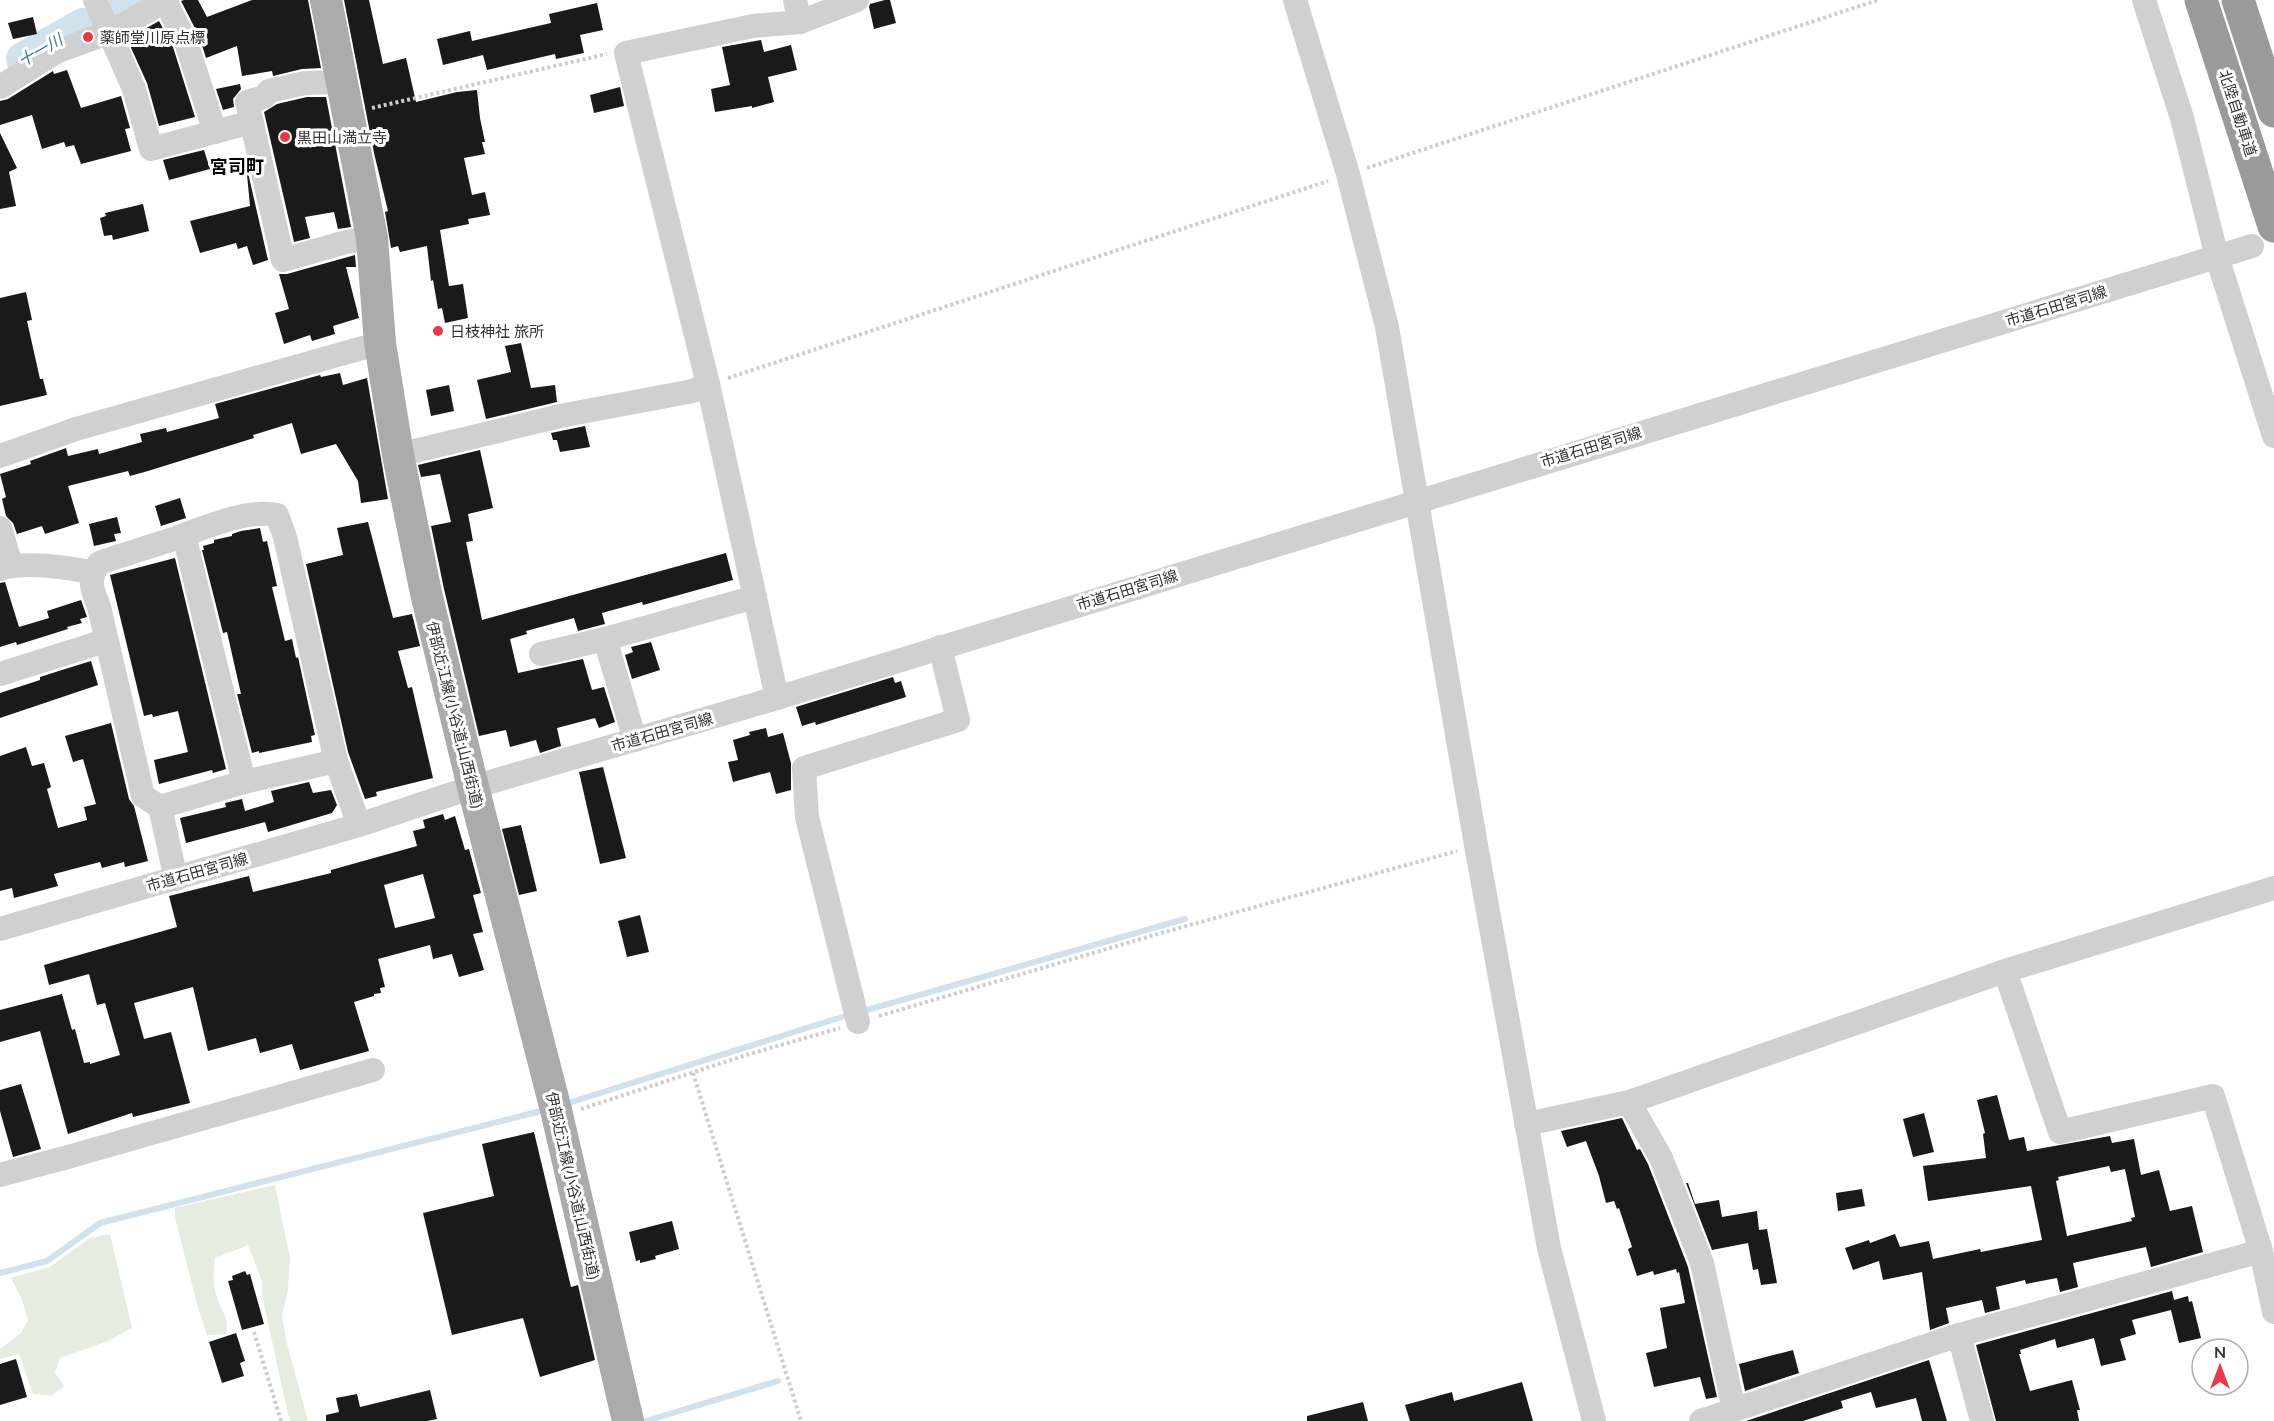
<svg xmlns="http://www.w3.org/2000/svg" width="2274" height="1421" font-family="Mulish,'Noto Sans JP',sans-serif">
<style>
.green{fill:#e6ecdf}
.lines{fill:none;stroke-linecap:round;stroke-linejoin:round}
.stream{stroke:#cfe2ee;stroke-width:6}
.river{stroke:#cfe2ee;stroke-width:34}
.building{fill:#1a1a1a;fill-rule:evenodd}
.path{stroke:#cdcdcd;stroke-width:4;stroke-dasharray:3 3;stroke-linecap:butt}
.minor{stroke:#d0d0d0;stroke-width:24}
.major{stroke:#ababab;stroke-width:32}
.highway{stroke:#9a9a9a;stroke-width:33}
.poi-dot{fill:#e63946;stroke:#fff;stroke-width:2}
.labels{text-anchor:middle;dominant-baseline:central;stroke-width:6;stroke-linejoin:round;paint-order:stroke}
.poi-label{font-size:15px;fill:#333;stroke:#fff;text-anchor:start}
.street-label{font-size:15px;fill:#333;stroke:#fff}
.water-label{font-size:16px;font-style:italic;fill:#3f7597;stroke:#fff}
.quarter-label{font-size:18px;font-weight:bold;fill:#000;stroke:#fff}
</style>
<rect width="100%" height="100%" fill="#fff"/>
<g class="green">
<path d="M275 1185 290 1258 288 1289 282 1316 287 1344 308 1421H291L288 1414 262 1295V1281L248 1245 215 1258C213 1271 213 1284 217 1297 221 1313 230 1316 226 1334L207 1335 197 1304 175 1218V1208Z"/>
<polygon points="110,1234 132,1328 108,1341 60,1358 55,1373 64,1386 51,1396 33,1394 19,1354 0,1359 0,1349 21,1333 28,1320 22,1300 11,1278 50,1267 90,1238"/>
</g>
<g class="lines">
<g class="stream">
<polyline points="867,1010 1185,919"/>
<polyline points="565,1104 842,1017"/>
<polyline points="0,1273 47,1261 100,1223 545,1110"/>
<polyline points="646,1421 778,1381"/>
</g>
<polyline class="river" points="23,59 83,25 96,26 136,6"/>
</g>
<g class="building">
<polygon points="184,0 198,0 207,17 252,0 308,0 321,68 302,69 273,76 272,71 242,76 237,46 206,58 199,36 181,1"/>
<polygon points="344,0 369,0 383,64 406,58 416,102 457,92 477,90 480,118 485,142 482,142 485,154 464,158 472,195 485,192 490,215 468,219 469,224 440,230 449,286 463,284 468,318 445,323 442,308 438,309 433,280 431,281 427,246 400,252 398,246 391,248 385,212 388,211 374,153"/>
<polygon points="885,0 890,0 896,23 874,29 869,7 870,4"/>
<polygon points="597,3 603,30 580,35 584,53 556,59 555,54 487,70 483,55 443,65 437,39 470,31 472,41 551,23 549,14"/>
<polygon points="33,17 37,34 13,39 8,23"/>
<polygon points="159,21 173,47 195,117 159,126 147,83 127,39"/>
<polygon points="761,40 764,52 791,45 797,70 768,77 774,102 752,108 752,106 715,112 711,89 730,85 722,47"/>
<polygon points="67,70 81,108 121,96 130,128 125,129 131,151 81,164 74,145 66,147 64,142 42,149 32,115 0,125 0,101 8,99 53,71 54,74"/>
<polygon points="240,84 241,89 233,99 234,107 223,110 216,89"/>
<polygon points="620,87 624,106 594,113 590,95"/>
<polygon points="307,97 326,97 351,227 338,229 334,212 305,217 310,238 294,242 264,112 277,104"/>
<polygon points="0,133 17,168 9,172 16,206 0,209"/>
<polygon points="204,150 210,169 169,180 163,160"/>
<polygon points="246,164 268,260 253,265 247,246 238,249 236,243 200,253 190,221 250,206"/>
<polygon points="143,204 149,231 113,240 112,235 104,236 100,218 106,216 105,213"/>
<polygon points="355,255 356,267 346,267 359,318 333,326 335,334 312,341 310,335 284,344 275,313 289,309 279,274 287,274"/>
<polygon points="26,292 32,320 27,321 40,379 43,379 47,395 0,406 0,298"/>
<polygon points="521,343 531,388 555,385 557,402 486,419 477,380 511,372 505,346"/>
<polygon points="340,373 343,385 367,378 388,499 361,503 358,481 336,444 301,454 292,423 253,435 254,438 148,471 130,476 128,471 68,486 79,523 45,534 42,526 17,534 13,523 6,516 2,499 6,497 0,474 31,464 30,461 66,448 68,456 98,449 99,454 142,442 140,434 166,428 167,432 219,418 215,404 320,375 321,377"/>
<polygon points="449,385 454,411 431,416 426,390"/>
<polygon points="585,426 590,447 560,452 557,440 553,440 551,433"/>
<polygon points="480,450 493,508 468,514 473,541 466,542 482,620 726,553 733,580 643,605 642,602 602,613 605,624 601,625 578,631 574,618 526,631 527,634 510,639 518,673 583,659 592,690 604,687 615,722 599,728 595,718 557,728 561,746 540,753 536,740 510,747 506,730 479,736 444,589 431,526 451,522 440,474 421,477 418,465"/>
<polygon points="180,498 186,518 161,526 155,506"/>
<polygon points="117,517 121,533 114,534 116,541 94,546 89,524"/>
<polygon points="368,522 393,618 412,614 420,646 398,651 408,688 412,687 433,778 376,792 377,796 365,799 348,752 306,564 343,555 337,528"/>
<polygon points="260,528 263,542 267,541 277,586 272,587 285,641 292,639 296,658 298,657 315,735 311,736 312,742 259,753 259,751 252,753 237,694 241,694 227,632 223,633 202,550 204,550 203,546 214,543 214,540 232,536 232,534 241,531"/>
<polygon points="175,558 226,769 213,773 212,770 159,784 154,760 188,752 178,711 153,717 152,714 144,716 110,575"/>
<polygon points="5,582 19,627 49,618 47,611 81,600 87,617 80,619 82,623 67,627 68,629 17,645 16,642 0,647 0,583"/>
<polygon points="651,642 660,670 632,679 625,655 633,652 631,647"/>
<polygon points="91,661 98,685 0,718 0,693 40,680 40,677 62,670"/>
<polygon points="893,677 895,683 901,681 906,697 816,725 815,722 802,726 796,707"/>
<polygon points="111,723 129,799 134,806 148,861 125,867 124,862 102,868 100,862 54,874 58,886 14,898 12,888 0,891 0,756 26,747 32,766 44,763 51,787 47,789 58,828 87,820 84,807 96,804 83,759 73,762 65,736"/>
<polygon points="766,728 768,737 783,733 791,763 791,790 776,794 770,772 733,782 728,762 738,760 733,740 750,735 749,732"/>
<polygon points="603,767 626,858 600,864 579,772"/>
<polygon points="309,782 313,793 331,790 337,805 332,813 268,832 265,822 186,843 180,818 226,807 225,803 242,799 245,811 274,802 271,791"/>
<path d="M443 814 445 820 455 816 465 850 469 849 481 893 473 895 483 932 473 934 484 970 459 977 452 954 433 959 430 945 378 959 385 987 380 988 381 993 374 994V996L354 1002 369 1051 300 1070 292 1044 260 1053 256 1038 208 1051 193 987 134 1003 144 1039 171 1032 190 1103 133 1117 132 1113 68 1134 40 1031 0 1042V1010L62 994 72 1030 75 1029 84 1063 90 1062V1064L120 1055 105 1003 97 1005 89 974 49 985 44 965 177 927 169 896 249 876 253 892 331 873V870L417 846 413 831 425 828 423 820ZM423 874 435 918 395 928 384 885Z"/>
<polygon points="521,825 537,891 519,895 502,829"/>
<polygon points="640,915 649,952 627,957 618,921"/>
<polygon points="21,1084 41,1149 13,1157 0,1111 0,1090"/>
<path d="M1997 1095 2009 1140 2024 1137 2027 1151 2110 1136 2112 1143 2134 1139 2141 1175 2159 1170 2170 1211 2192 1206 2203 1252 2151 1267 2146 1247 2073 1263 2078 1287 2060 1292 2057 1278 2026 1284 2025 1280 1996 1287 2000 1309 1985 1313 1982 1300 1946 1308 1949 1323 1930 1330 1922 1272 1883 1280 1879 1261 1853 1270 1845 1248 1869 1240 1870 1243 1895 1234 1900 1247 1929 1241 1933 1259 1980 1249 1981 1252 2042 1240 2031 1186 1928 1201 1923 1166 1986 1158 1983 1134 1985 1133 1977 1100ZM2109 1166 2111 1172 2125 1169 2135 1217 2131 1218 2132 1221 2067 1236 2056 1181 2059 1180 2058 1177Z"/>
<polygon points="1924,1113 1934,1152 1913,1157 1903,1119"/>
<polygon points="1622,1118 1637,1150 1640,1149 1648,1164 1688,1267 1717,1397 1706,1399 1700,1377 1654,1387 1646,1353 1667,1348 1660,1308 1685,1303 1679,1272 1677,1273 1676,1269 1654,1275 1653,1271 1637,1276 1628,1249 1632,1247 1619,1208 1617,1209 1614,1201 1606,1203 1599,1176 1586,1141 1567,1147 1561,1131"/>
<polygon points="534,1132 571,1287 578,1285 595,1360 540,1377 523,1318 452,1335 423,1213 494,1196 482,1144"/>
<polygon points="1686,1183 1688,1183 1695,1204 1719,1200 1722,1217 1757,1211 1759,1230 1767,1229 1777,1283 1761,1285 1758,1269 1753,1270 1748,1243 1712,1250"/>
<polygon points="1862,1189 1865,1206 1838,1211 1836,1193"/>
<polygon points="672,1221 679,1249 655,1256 656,1259 640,1263 640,1260 636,1261 629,1232"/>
<polygon points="245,1271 247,1275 250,1274 264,1324 242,1330 228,1281 233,1280 232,1276"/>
<polygon points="2172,1291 2174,1300 2188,1296 2189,1302 2192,1301 2201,1338 2179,1343 2171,1310 2132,1320 2136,1334 2120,1339 2126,1360 2101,1366 2094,1338 2057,1348 2055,1339 2020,1350 2021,1354 2019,1354 2030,1391 2072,1380 2080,1410 2077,1410 2079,1421 1996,1421 1976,1345"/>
<polygon points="236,1333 245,1361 240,1363 244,1376 222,1383 209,1342"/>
<polygon points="1793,1350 1799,1373 1745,1391 1739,1364"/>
<polygon points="16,1359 27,1397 0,1405 0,1364"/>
<polygon points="1929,1360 1947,1421 1922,1421 1916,1398 1876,1408 1871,1392 1841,1401 1843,1408 1803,1421 1746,1421"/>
<polygon points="1522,1382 1533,1421 1410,1421 1405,1405 1452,1392 1454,1401"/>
<polygon points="430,1390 437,1419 427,1421 326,1421 326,1415 339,1412 336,1398 357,1394 360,1407"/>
<polygon points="1363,1402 1368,1421 1307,1421 1307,1416"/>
</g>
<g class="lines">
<g class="path">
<polyline points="372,108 607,54"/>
<polyline points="1367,168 1878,0"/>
<polyline points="728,378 1328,181"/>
<polyline points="879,1016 1161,933 1457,851"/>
<polyline points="693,1073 801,1421"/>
<polyline points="581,1109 743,1056 840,1028"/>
<polyline points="254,1332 281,1421"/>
</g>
<g class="minor">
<polyline points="95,0 134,89 151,149 252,122"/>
<polyline points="795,0 800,22"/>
<polyline points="1295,0 1348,174 1387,327 1476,845 1549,1248 1594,1421"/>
<polyline points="2144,0 2182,118 2217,257 2274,436"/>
<polyline points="165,1 186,42 215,132"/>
<polyline points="341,82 305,83 269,91 264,97 247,102 283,260 346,242 372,238"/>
<polyline points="0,87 56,52 110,32 167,0"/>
<polyline points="398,455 560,416 693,391 708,384"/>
<polyline points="0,456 76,429 380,343"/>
<polyline points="0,528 11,565"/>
<polyline points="184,535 244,782"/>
<path d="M0 569C25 561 67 567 93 573"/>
<polyline points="541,654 605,639"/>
<polyline points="0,674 105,641"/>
<polyline points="777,698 708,384 626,53 753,26 800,22 857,0"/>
<polyline points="635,740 605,639 755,597"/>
<polyline points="160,807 244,782 336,761"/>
<path d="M176 879 160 807 143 796 99 607C92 588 87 582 99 563 122 555 146 548 170 540 199 530 247 508 277 515L285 537 336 761 359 825"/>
<polyline points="0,929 359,825 473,787 777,698 2252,246"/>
<polyline points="2005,971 2060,1132 2213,1096 2261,1251 2274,1312"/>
<polyline points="858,1022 807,817 804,768 958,720 940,647"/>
<polyline points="1629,1102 1661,1158 1702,1263 1734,1410"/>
<polyline points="1526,1124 1629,1102 2005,971 2274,888"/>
<polyline points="0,1175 68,1157 373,1070"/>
<polyline points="1959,1335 1982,1421"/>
<polyline points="1701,1421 1959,1335 2261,1251"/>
</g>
<polyline class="major" points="326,0 372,238 380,343 398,455 426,593 473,787 556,1110 628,1421"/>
<g class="highway">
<polyline points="2201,0 2274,226"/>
<polyline points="2238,0 2274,111"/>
</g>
</g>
<g class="poi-dot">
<circle cx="88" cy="37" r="6"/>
<circle cx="285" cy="137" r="6"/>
<circle cx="438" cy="331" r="6"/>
</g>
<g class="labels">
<g class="poi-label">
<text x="100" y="37">薬師堂川原点標</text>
<text x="297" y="137">黒田山満立寺</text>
<text x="450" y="331">日枝神社 旅所</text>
</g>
<g class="street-label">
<text transform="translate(2238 113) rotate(72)">北陸自動車道</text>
<text transform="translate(2056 306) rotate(-17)">市道石田宮司線</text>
<text transform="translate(1591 447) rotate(-17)">市道石田宮司線</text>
<text transform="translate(1127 590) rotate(-17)">市道石田宮司線</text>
<text transform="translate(455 715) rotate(76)">伊部近江線(小谷道;山西街道)</text>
<text transform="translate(662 732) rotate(-16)">市道石田宮司線</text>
<text transform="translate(197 872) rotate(-16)">市道石田宮司線</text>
<text transform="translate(573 1186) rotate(77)">伊部近江線(小谷道;山西街道)</text>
</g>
<g class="water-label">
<text transform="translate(40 50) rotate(-30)">十一川</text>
</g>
<g class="quarter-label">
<text x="237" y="166">宮司町</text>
</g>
</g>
<g transform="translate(2220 1367)"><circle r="28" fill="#ffffff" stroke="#adadad" stroke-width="1.5"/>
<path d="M0-4.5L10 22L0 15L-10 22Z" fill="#e63946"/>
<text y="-9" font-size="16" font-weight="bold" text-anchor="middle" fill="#333333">N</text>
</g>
</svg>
